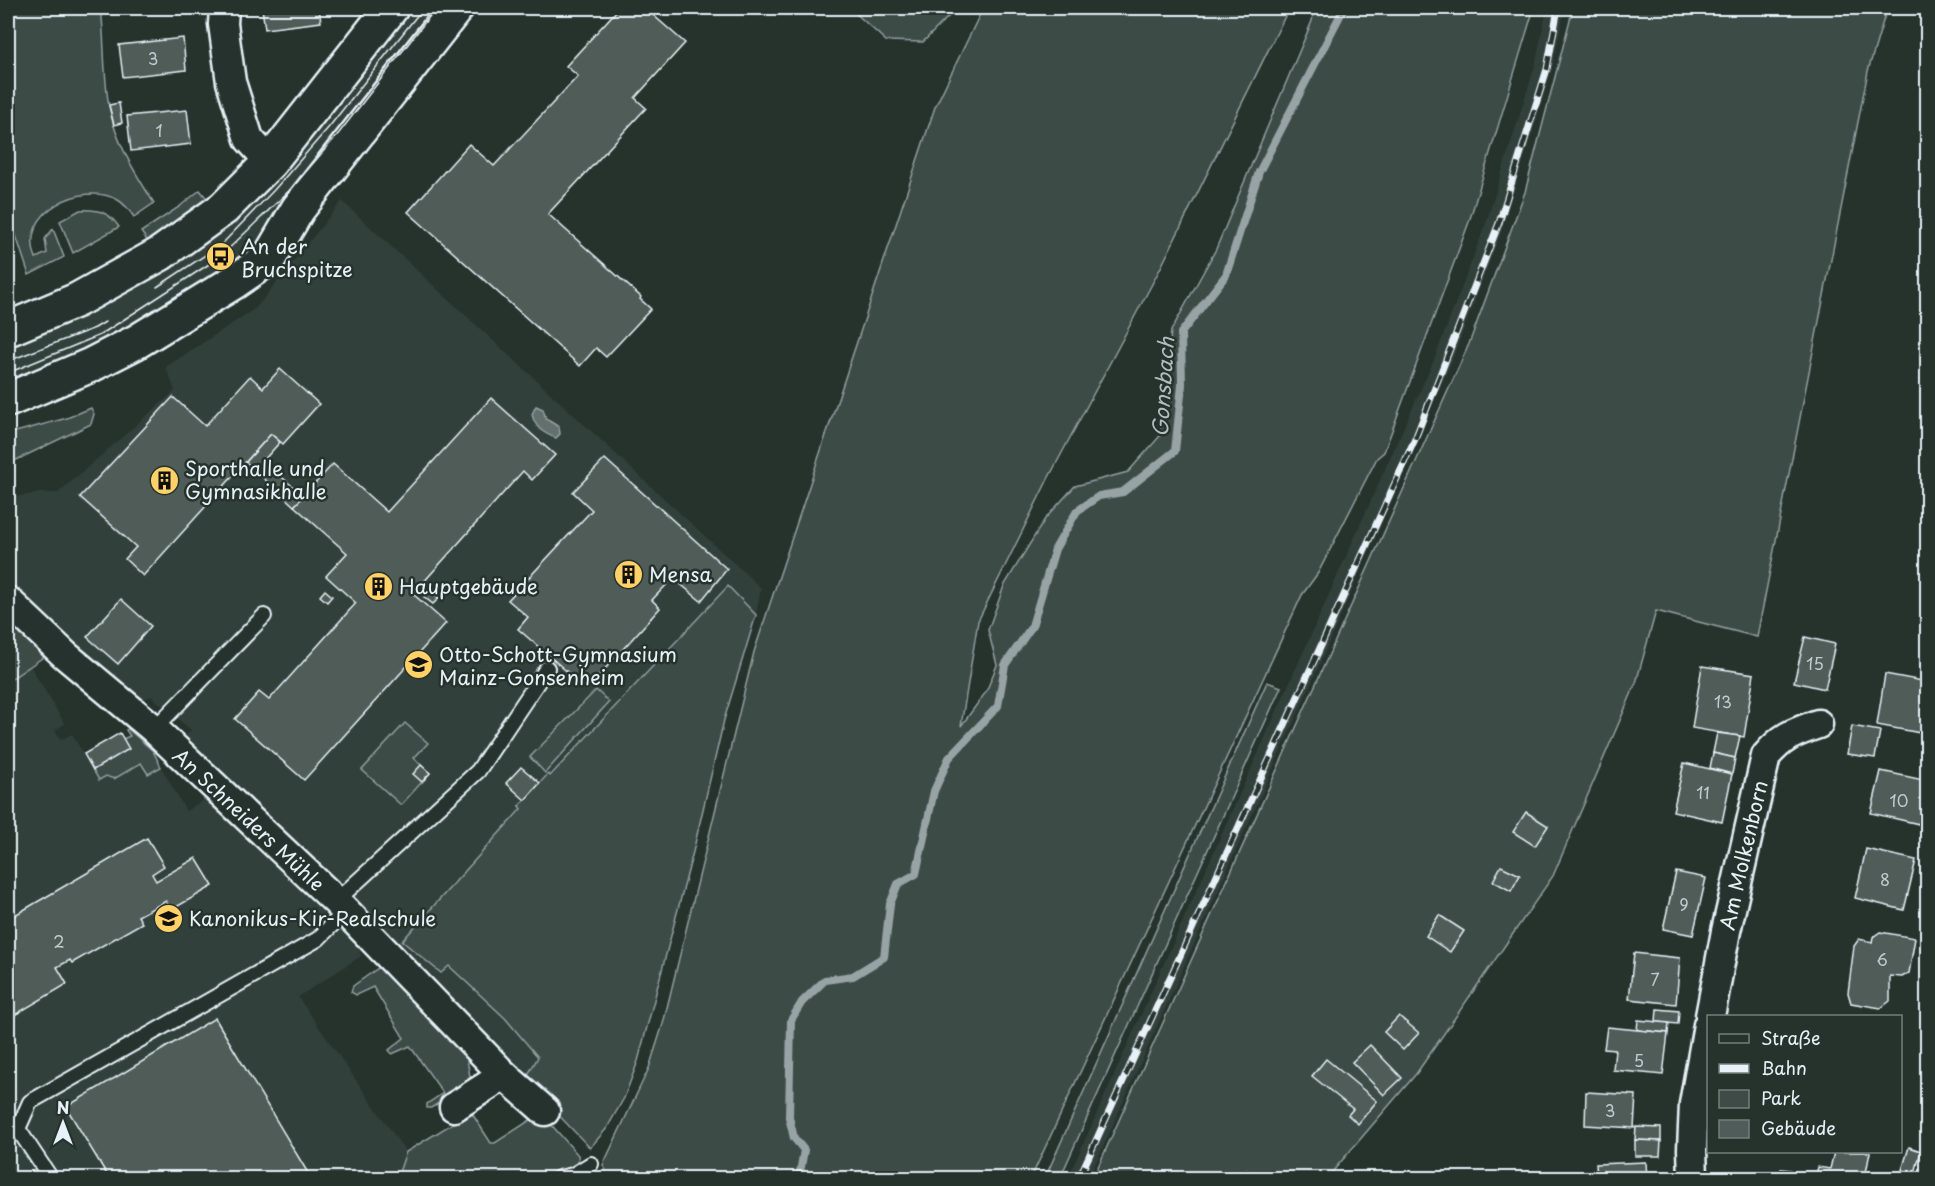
<svg xmlns="http://www.w3.org/2000/svg" width="1935" height="1186" font-family="'Playpen Sans',sans-serif">
<style>
.built{fill:#333f3a}
.green{fill:#3e4b47;stroke:#939ea0;stroke-width:1.5}
.water{fill:#636f6d;stroke:#98a3a5;stroke-width:1.5}
.lines{fill:none;stroke-linecap:round;stroke-linejoin:round}
.stream{stroke:#98a3a5;stroke-width:8}
.building{fill:#505c59;stroke:#e8f1f8;stroke-width:1.5}
.lane-casing{stroke:#e8f1f8;stroke-width:18}
.street-casing{stroke:#e8f1f8;stroke-width:33}
.secondary-casing{stroke:#e8f1f8;stroke-width:38}
.lane{stroke:#26332d;stroke-width:14}
.street{stroke:#26332d;stroke-width:28}
.secondary{stroke:#26332d;stroke-width:33}
.tram{stroke:#e8f1f8;stroke-width:1.5}
.rail-casing{stroke:#e8f1f8;stroke-width:7}
.rail{stroke:#26332d;stroke-width:4.5;stroke-dasharray:14;stroke-linecap:butt}
.labels{text-anchor:middle;dominant-baseline:central;stroke-width:5;stroke-linejoin:round;paint-order:stroke}
.number-label{font-size:16px;fill:#c2ccd0}
.poi-label{font-size:20px;fill:#e8f1f8;stroke:#26332d;text-anchor:start}
.street-label{font-size:20px;fill:#e8f1f8;stroke:#26332d}
.water-label{font-size:21px;font-style:italic;fill:#b3bdc0;stroke:#26332d}
</style>
<rect width="100%" height="100%" fill="#26332d"/>
<filter id="ink" filterUnits="userSpaceOnUse"><feTurbulence type="fractalNoise" baseFrequency=".0167" numOctaves="2"/><feDisplacementMap in="SourceGraphic" scale="12" xChannelSelector="R" yChannelSelector="G"/><feConvolveMatrix kernelMatrix="1 2 1 2 8 2 1 2 1" color-interpolation-filters="sRGB"/></filter>
<g filter="url(#ink)">
<g class="built">
<polygon points="414,8 442,8 291,204 251,249 224,274 175,310 8,389 8,346 65,321 311,135 368,69"/>
<polygon points="1547,8 1565,8 1551,72 1502,229 1452,360 1307,693 1089,1178 1068,1178 1436,355 1485,226 1535,66"/>
<polygon points="342,201 761,588 756,615 724,720 693,852 543,1094 183,739 191,730 151,696 137,702 124,692 8,582 8,498 40,493 58,493 175,391 166,367 256,308"/>
<polygon points="30,666 65,724 55,730 61,740 72,734 98,780 142,763 148,774 161,767 186,811 205,799 357,945 361,956 298,997 406,1152 397,1178 8,1178 8,681"/>
</g>
<g class="green">
<path d="M8 8H101C105 40 103 74 109 106 115 141 135 173 154 203L134 217C130 211 125 204 118 200 82 180 17 213 36 258L47 253 45 239 53 229 64 257 29 275 8 211Z"/>
<polygon points="850,8 957,8 923,42 886,41"/>
<polygon points="983,8 1289,8 1160,269 1048,479 978,621 961,726 986,692 997,665 988,630 1004,586 1045,519 1075,486 1128,472 1160,436 1171,331 1216,249 1312,21 1314,8 1534,8 1469,222 1384,452 1377,458 1318,573 1302,595 1031,1178 609,1178 603,1165 649,1068 663,1024 754,652 935,107"/>
<polygon points="1573,8 1887,8 1868,71 1757,637 1656,611 1636,683 1553,876 1416,1074 1327,1178 1093,1178 1469,344 1525,192"/>
<polygon points="200,190 213,206 171,232 147,240 141,232 179,207"/>
<path d="M80 210C98 209 109 212 119 227L73 253 60 221Z"/>
<polygon points="91,408 94,414 91,424 8,464 8,434 67,418"/>
<polygon points="728,586 756,615 724,720 693,852 638,1061 624,1098 607,1128 590,1148 525,1080 538,1057 505,1018 449,966 441,973 402,941 521,809 519,806 548,774 550,776"/>
<polygon points="8,621 45,656 8,681"/>
<polygon points="1267,682 1281,687 1060,1178 1045,1178"/>
<polygon points="596,690 609,702 545,773 530,757"/>
<polygon points="405,723 428,743 414,758 430,773 401,805 362,770"/>
<polygon points="128,729 153,751 161,767 148,774 141,763 114,779 106,776 99,780 93,770 128,749 123,739 130,736 126,730"/>
<polygon points="381,966 466,1054 471,1082 431,1108 427,1108 427,1104 443,1093 410,1046 392,1054 389,1050 404,1038 373,987 356,995 351,992 353,986"/>
<polygon points="471,1112 491,1143 495,1143 541,1113 578,1155 579,1162 574,1167 529,1178 397,1178 406,1152"/>
</g>
<path class="water" d="M536 406 543 409 546 419 559 427 560 434 556 438C544 434 534 426 532 414Z"/>
<g class="lines">
<polyline class="stream" points="799,1178 804,1150 794,1138 789,1117 791,1020 802,1002 825,980 853,976 884,957 890,904 898,884 916,874 934,791 949,758 998,706 1005,665 1032,626 1055,549 1077,511 1099,496 1123,492 1175,451 1182,385 1181,333 1226,275 1259,172 1344,8"/>
</g>
<g class="building">
<polygon points="262,8 319,8 321,22 265,29"/>
<polygon points="619,8 645,8 685,43 635,98 646,108 548,214 641,297 640,299 651,309 606,357 596,348 580,366 408,212 469,144 494,166 578,76 566,66"/>
<polygon points="183,38 186,70 123,77 119,45"/>
<polygon points="119,103 122,123 114,125 109,105"/>
<polygon points="187,110 191,144 131,151 127,116"/>
<polygon points="280,369 319,404 283,444 271,434 143,576 125,559 136,547 80,497 173,397 205,426 250,376 263,388"/>
<polygon points="491,398 555,455 532,480 523,471 413,594 446,623 304,780 235,719 259,692 269,700 356,603 326,576 347,553 294,506 333,464 387,512"/>
<polygon points="271,434 280,442 263,461 304,496 294,506 246,462"/>
<polygon points="605,459 727,569 701,601 673,578 652,600 660,608 587,689 518,629 528,617 508,600 592,510 573,492"/>
<polygon points="325,590 332,596 327,602 320,596"/>
<polygon points="429,590 439,598 433,604 424,597"/>
<polygon points="121,599 151,626 118,664 87,637"/>
<polygon points="1805,637 1835,644 1825,689 1794,682"/>
<polygon points="1702,666 1754,674 1744,737 1692,728"/>
<polygon points="1885,674 1928,682 1926,734 1877,725"/>
<polygon points="1852,726 1880,731 1875,758 1847,754"/>
<polygon points="120,733 129,749 93,770 84,754"/>
<polygon points="1717,733 1740,736 1735,758 1713,753"/>
<polygon points="1713,753 1735,758 1732,774 1710,768"/>
<polygon points="1684,763 1732,774 1722,822 1673,811"/>
<polygon points="421,765 430,773 422,782 413,774"/>
<polygon points="521,767 540,783 525,800 506,783"/>
<polygon points="1881,771 1928,781 1919,824 1871,813"/>
<polygon points="1526,812 1548,826 1535,846 1513,832"/>
<polygon points="147,838 164,866 152,874 156,881 196,858 213,886 171,910 166,901 138,916 142,923 72,963 70,960 57,967 67,984 8,1019 8,919"/>
<polygon points="1866,849 1916,860 1904,910 1855,898"/>
<polygon points="1501,866 1520,875 1511,891 1493,881"/>
<polygon points="1676,872 1706,878 1693,935 1663,929"/>
<polygon points="1439,915 1464,931 1450,952 1426,936"/>
<polygon points="1880,932 1915,938 1909,973 1902,977 1890,976 1890,1001 1881,1008 1851,1003 1848,993 1854,946 1859,939 1872,942 1873,937"/>
<polygon points="1634,953 1680,958 1676,1004 1629,999"/>
<polygon points="1657,1009 1679,1011 1678,1024 1656,1022"/>
<polygon points="1399,1016 1419,1033 1403,1050 1384,1032"/>
<polygon points="215,1018 311,1178 109,1178 66,1107"/>
<polygon points="1638,1020 1669,1023 1668,1033 1637,1030"/>
<polygon points="1607,1027 1668,1033 1663,1075 1613,1070 1615,1050 1604,1049"/>
<polygon points="1370,1045 1402,1078 1384,1095 1352,1062"/>
<polygon points="1326,1059 1377,1101 1358,1124 1348,1115 1353,1109 1312,1076"/>
<polygon points="1586,1092 1636,1095 1634,1128 1585,1125"/>
<polygon points="1636,1127 1661,1128 1661,1141 1635,1140"/>
<polygon points="1635,1140 1661,1141 1660,1156 1635,1156"/>
<polygon points="1909,1147 1921,1151 1915,1173 1902,1170"/>
<polygon points="1834,1152 1870,1152 1865,1178 1815,1178 1818,1167 1830,1169"/>
<polygon points="1646,1162 1647,1178 1597,1178 1596,1164"/>
<polygon points="1781,1169 1791,1170 1790,1178 1780,1178"/>
<polygon points="1247,1170 1257,1178 1241,1178"/>
<polygon points="1732,1174 1760,1176 1766,1178 1731,1178"/>
</g>
<g class="lines">
<defs>
<g id="lane">
<polyline points="154,729 264,616"/>
<polyline points="336,901 478,771 547,668"/>
<polyline points="50,1177 18,1129 30,1102 318,939 346,911"/>
<polyline points="559,1178 573,1175 591,1164"/>
</g>
<g id="street">
<polyline points="224,8 223,24 231,82 249,139 270,162"/>
<polyline points="8,601 65,655 154,729 336,901 504,1075 545,1111"/>
<path d="M1710 1016 1726 931 1766 756C1783 736 1793 733 1818 724"/>
<polyline points="454,1107 504,1075"/>
<polyline points="1693,1178 1692,1149 1694,1104 1708,1025"/>
</g>
<g id="secondary">
<polyline points="8,329 77,300 160,254 224,208 270,162 391,8"/>
<polyline points="8,400 91,365 136,342 234,282 269,258 298,209 456,8"/>
</g>
</defs>
<use href="#lane" class="lane-casing"/>
<use href="#street" class="street-casing"/>
<use href="#secondary" class="secondary-casing"/>
<use href="#lane" class="lane"/>
<use href="#street" class="street"/>
<use href="#secondary" class="secondary"/>
<g class="tram">
<polyline points="157,287 222,244 274,190 329,127 423,8"/>
<polyline points="8,361 95,328 105,322"/>
<polyline points="8,373 100,335 220,257 292,188 339,133 436,8"/>
</g>
<defs>
<polyline id="rail" points="1079,1178 1415,439 1499,223 1547,69 1558,8"/>
</defs>
<use href="#rail" class="rail-casing"/>
<use href="#rail" class="rail"/>
</g>
</g>
<defs>
<symbol id="bus-disc" viewBox="-11 -11 22 22"><circle r="9.5" fill="#ffd166" stroke="#26332d"/><path d="M-5-6H5V4H4V6H2V4H-2V6H-4V4H-5ZM-3.5-4V0h7V-4ZM-3.5 1.2v1.5H-2V1.2ZM2 1.2v1.5H3.5V1.2Z" fill="#111"/></symbol>
<symbol id="building-disc" viewBox="-11 -11 22 22"><circle r="9.5" fill="#ffd166" stroke="#26332d"/><path d="M-4-6H4V6H1V3H-1V6H-4ZM-2.5-4.3h1.7v1.8h-1.7ZM.8-4.3h1.7v1.8H.8ZM-2.5-1h1.7V.8h-1.7ZM.8-1h1.7V.8H.8Z" fill="#111"/></symbol>
<symbol id="school-disc" viewBox="-11 -11 22 22"><circle r="9.5" fill="#ffd166" stroke="#26332d"/><path d="M0-5L7-2L0 1L-7-2ZM-4 1L0 2.5L4 1V4Q0 6-4 4Z" fill="#111"/></symbol>
</defs>
<g fill-rule="evenodd">
<use href="#bus-disc" x="204" y="240" width="33" height="33"/>
<use href="#building-disc" x="148" y="464" width="33" height="33"/>
<use href="#building-disc" x="612" y="558" width="33" height="33"/>
<use href="#building-disc" x="362" y="570" width="33" height="33"/>
<use href="#school-disc" x="402" y="648" width="33" height="33"/>
<use href="#school-disc" x="152" y="902" width="33" height="33"/>
</g>
<g class="labels">
<g class="number-label">
<text x="153" y="58">3</text>
<text x="159" y="130">1</text>
<text x="1815" y="663">15</text>
<text x="1723" y="701">13</text>
<text x="1703" y="792">11</text>
<text x="1899" y="800">10</text>
<text x="1885" y="879">8</text>
<text x="1684" y="904">9</text>
<text x="59" y="941">2</text>
<text x="1882" y="959">6</text>
<text x="1655" y="979">7</text>
<text x="1639" y="1060">5</text>
<text x="1610" y="1110">3</text>
</g>
<g class="poi-label">
<text x="241" y="246">An der<tspan x="241" dy="23">Bruchspitze</tspan></text>
<text x="185" y="468">Sporthalle und<tspan x="185" dy="23">Gymnasikhalle</tspan></text>
<text x="649" y="574">Mensa</text>
<text x="399" y="586">Hauptgebäude</text>
<text x="439" y="654">Otto-Schott-Gymnasium<tspan x="439" dy="23">Mainz-Gonsenheim</tspan></text>
<text x="189" y="918">Kanonikus-Kir-Realschule</text>
</g>
<g class="street-label">
<text transform="translate(249 819) rotate(43)">An Schneiders Mühle</text>
<text transform="translate(1743 855) rotate(-77)">Am Molkenborn</text>
</g>
<g class="water-label">
<text transform="translate(1162 387) rotate(-86)">Gonsbach</text>
</g>
</g>
<rect width="1935" height="1186" fill="none" stroke="#26332d" stroke-width="30"/>
<rect x="15" y="15" width="1905" height="1156" fill="none" stroke="#e8f1f8" stroke-width="2" filter="url(#ink)"/>
<rect x="1707" y="1015" width="195" height="138" fill="#26332d" stroke="#747f7e" stroke-width="1.5"/>
<rect x="1719" y="1034" width="30" height="9" fill="#26332d" stroke="#747f7e" stroke-width="1.5"/>
<text x="1761" y="1045" font-size="18" fill="#e8f1f8">Straße</text>
<rect x="1719" y="1064" width="30" height="9" fill="#e8f1f8" stroke="#747f7e" stroke-width="1.5"/>
<text x="1761" y="1075" font-size="18" fill="#e8f1f8">Bahn</text>
<rect x="1719" y="1090" width="30" height="18" fill="#3e4b47" stroke="#747f7e" stroke-width="1.5"/>
<text x="1761" y="1105" font-size="18" fill="#e8f1f8">Park</text>
<rect x="1719" y="1120" width="30" height="18" fill="#505c59" stroke="#747f7e" stroke-width="1.5"/>
<text x="1761" y="1135" font-size="18" fill="#e8f1f8">Gebäude</text>
<g transform="translate(63 1123)" stroke="#26332d" stroke-width="4.5" paint-order="stroke">
<path d="M0-4.5L10 22L0 15L-10 22Z" fill="#e8f1f8"/>
<text y="-9" font-size="16" font-weight="bold" text-anchor="middle" fill="#e8f1f8">N</text>
</g>
</svg>
